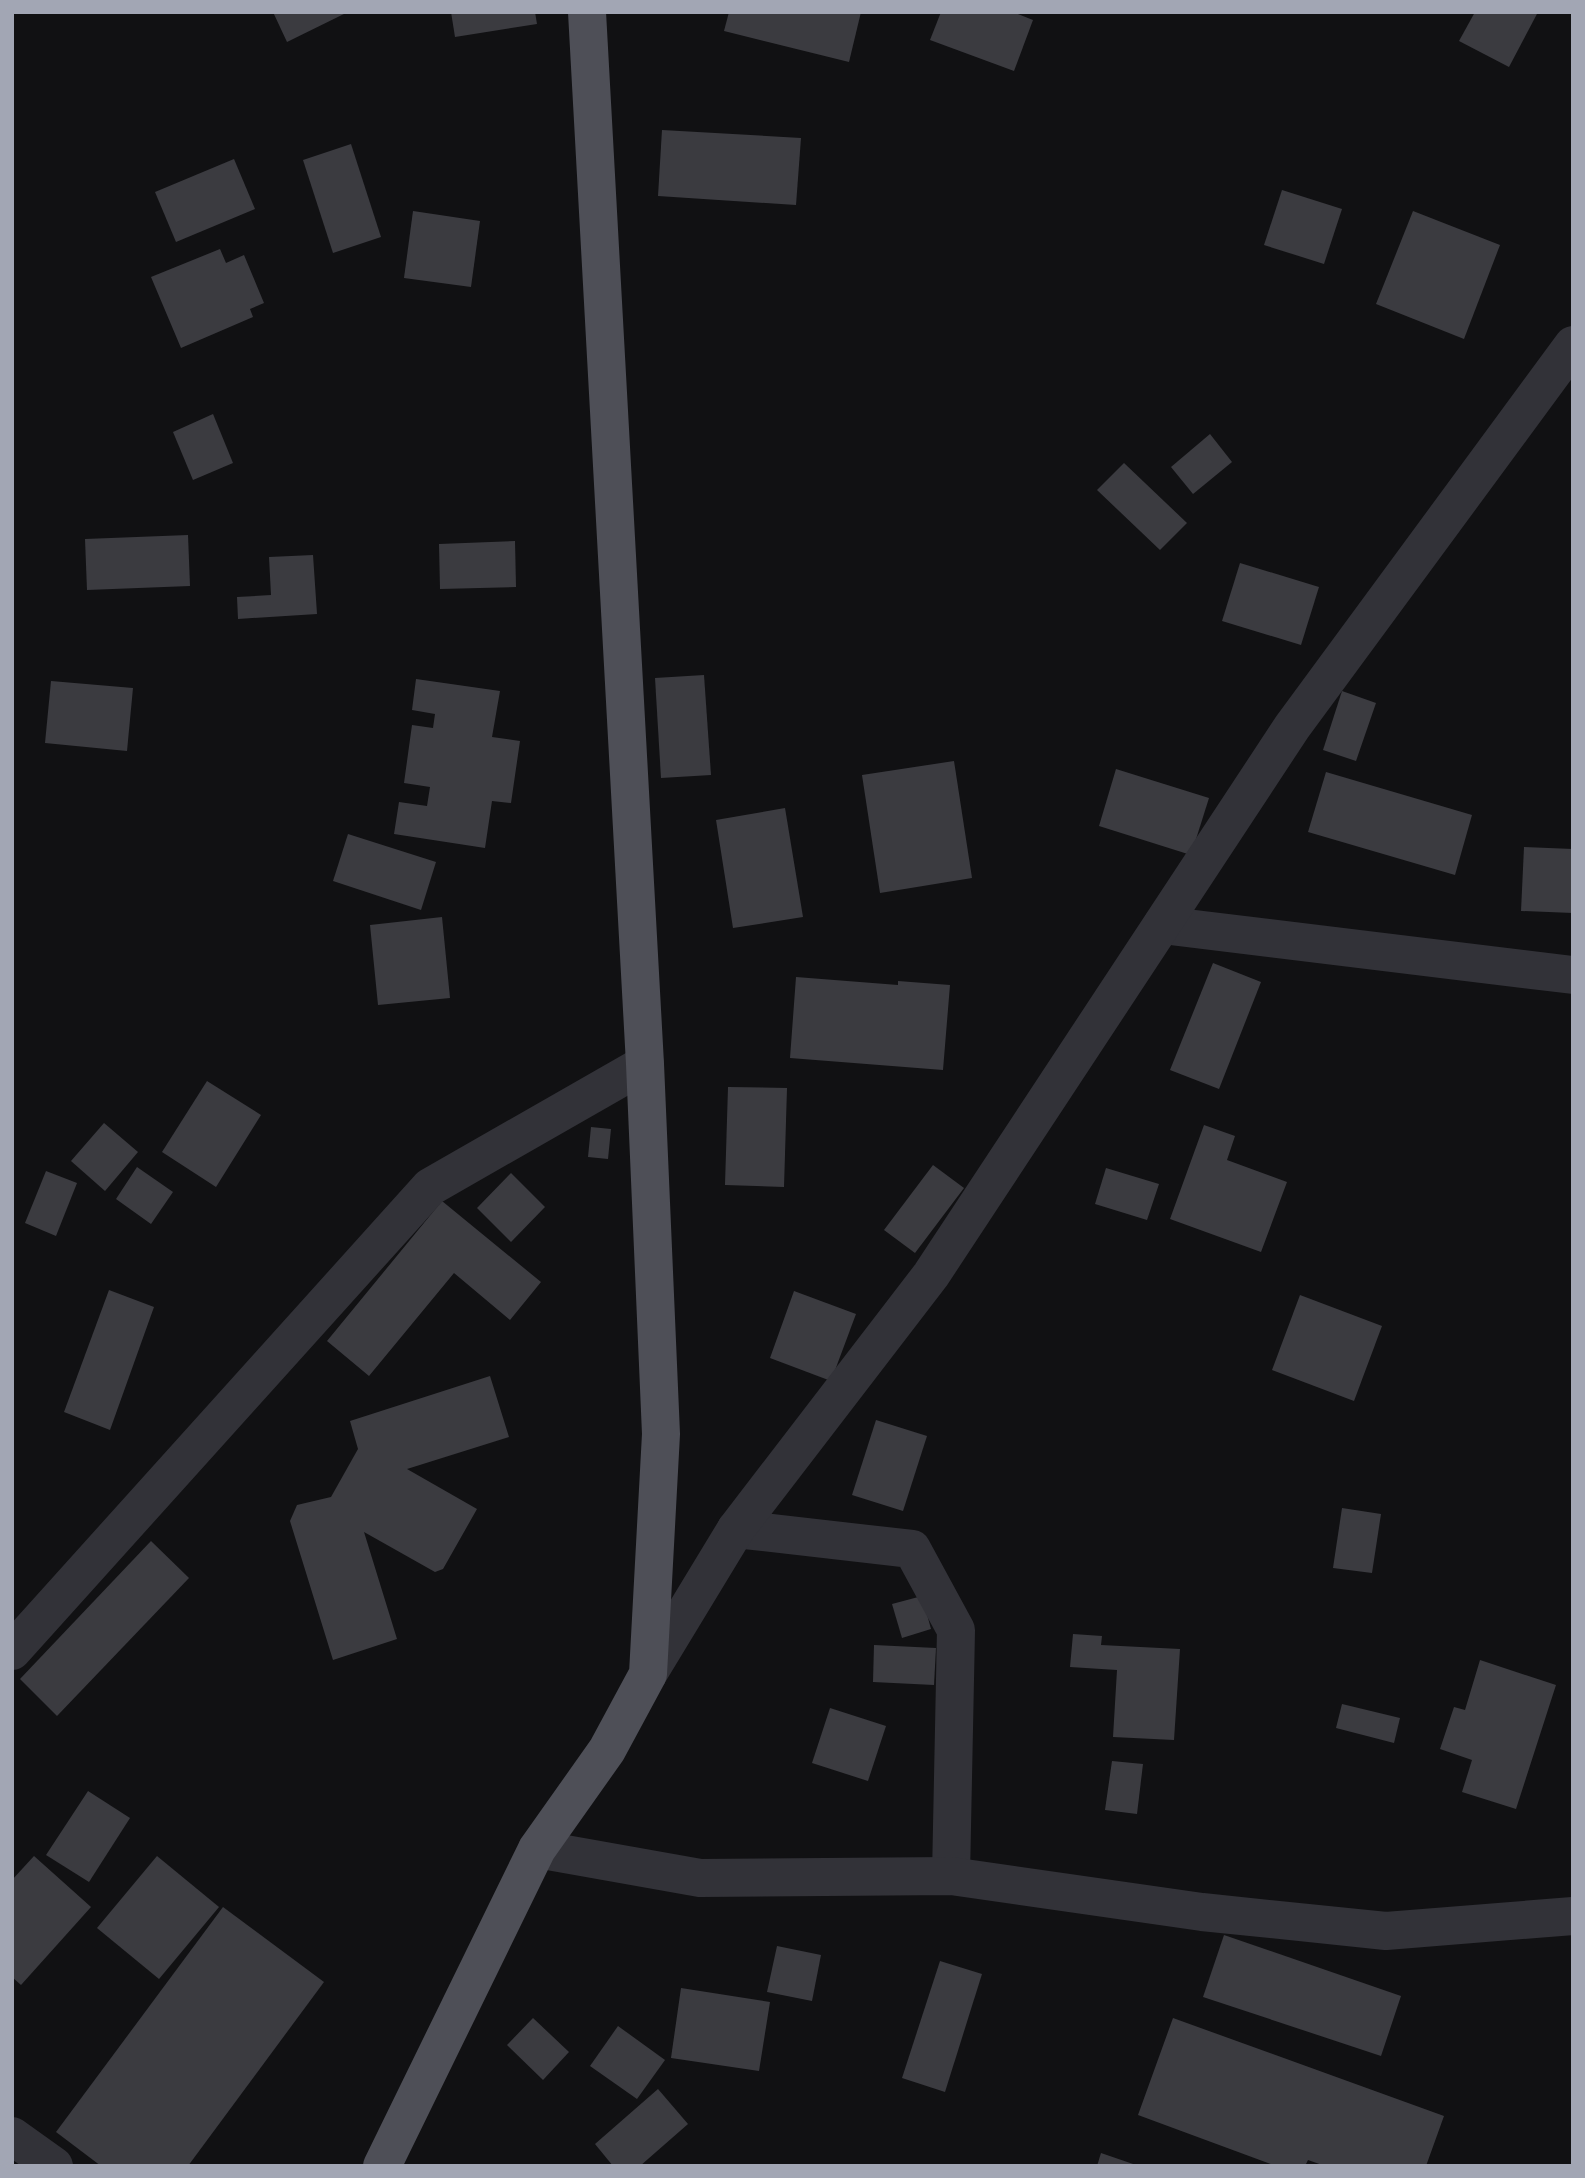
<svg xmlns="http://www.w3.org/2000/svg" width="1585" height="2178" font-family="Barlow,sans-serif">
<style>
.building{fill:#3b3b40}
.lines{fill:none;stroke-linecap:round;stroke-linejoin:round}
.minor{stroke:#323238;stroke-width:38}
.major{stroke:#4e4f57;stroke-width:38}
</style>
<rect width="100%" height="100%" fill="#111113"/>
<g class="building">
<polygon points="273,12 348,12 287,42"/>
<polygon points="451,12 535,12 537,24 455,37"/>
<polygon points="729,12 861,12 849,62 724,31"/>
<polygon points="941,12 1013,12 1033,20 1014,71 930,40"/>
<polygon points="1475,12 1538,12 1509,67 1459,41"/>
<polygon points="662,130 801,138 796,205 658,196"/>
<polygon points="351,144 381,237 333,253 303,160"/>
<polygon points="234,159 255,209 176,242 155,192"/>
<polygon points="1282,190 1342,209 1324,264 1264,245"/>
<polygon points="413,211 480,221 471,287 404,278"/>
<polygon points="1413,211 1500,245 1464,339 1376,304"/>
<polygon points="220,249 226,263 244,255 264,303 250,309 253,317 181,348 151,277"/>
<polygon points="213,414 233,463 193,480 173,432"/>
<polygon points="1210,434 1232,462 1193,494 1171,467"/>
<polygon points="1124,463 1187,523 1160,550 1097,490"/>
<polygon points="188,535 190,586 87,590 85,539"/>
<polygon points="515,541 516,587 440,589 439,544"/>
<polygon points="313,555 317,614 238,619 237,597 271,595 269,557"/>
<polygon points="1240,563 1319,587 1301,645 1222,621"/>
<polygon points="704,675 711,775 661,778 655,678"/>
<polygon points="416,679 500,691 492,737 520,741 511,803 492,801 485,848 394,834 399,802 427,806 430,787 404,783 412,725 433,728 435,714 412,710"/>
<polygon points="51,681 133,688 127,751 45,743"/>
<polygon points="1342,691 1376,703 1356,761 1323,750"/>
<polygon points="954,761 972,878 880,893 862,775"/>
<polygon points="1116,769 1209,798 1191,855 1099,826"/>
<polygon points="1326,772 1472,815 1455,875 1308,832"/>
<polygon points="785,808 803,917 733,928 716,820"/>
<polygon points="348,834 436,862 421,910 333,881"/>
<polygon points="1524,847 1573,849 1573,913 1521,911"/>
<polygon points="442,917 450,998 378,1005 370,925"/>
<polygon points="1213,963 1261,982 1219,1089 1170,1070"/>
<polygon points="796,977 898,985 898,981 950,985 943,1070 790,1058"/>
<polygon points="207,1081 261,1115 216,1187 162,1152"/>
<polygon points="728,1087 787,1088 784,1187 725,1185"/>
<polygon points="104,1123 138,1152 105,1191 71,1161"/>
<polygon points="1204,1125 1235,1136 1227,1160 1287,1182 1261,1252 1170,1219"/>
<polygon points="591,1127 611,1129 608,1159 588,1157"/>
<polygon points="933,1165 964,1188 915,1253 884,1230"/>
<polygon points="137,1167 173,1192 151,1224 116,1199"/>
<polygon points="1106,1168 1159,1184 1147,1220 1095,1204"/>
<polygon points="46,1171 77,1183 56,1236 25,1223"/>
<polygon points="511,1173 545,1207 511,1242 477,1208"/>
<polygon points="442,1201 541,1282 510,1320 454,1273 369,1376 327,1341"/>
<polygon points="109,1290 154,1307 110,1430 64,1412"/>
<polygon points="794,1291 856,1314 831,1381 770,1358"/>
<polygon points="1300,1295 1382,1326 1354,1401 1272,1370"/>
<polygon points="490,1376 509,1437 407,1469 477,1509 443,1569 435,1572 364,1532 397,1639 333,1660 290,1521 297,1505 331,1497 358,1449 350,1421"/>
<polygon points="876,1420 927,1436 903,1511 852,1495"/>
<polygon points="1342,1508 1381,1514 1372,1573 1333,1568"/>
<polygon points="151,1541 189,1578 57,1716 20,1679"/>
<polygon points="922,1596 931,1629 902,1638 892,1604"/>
<polygon points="1073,1634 1102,1636 1101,1645 1180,1649 1174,1740 1113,1737 1117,1670 1070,1667"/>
<polygon points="874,1645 936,1648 934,1685 873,1682"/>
<polygon points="1480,1660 1556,1685 1516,1809 1462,1792 1472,1760 1440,1749 1454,1707 1465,1710"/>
<polygon points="1342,1704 1400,1718 1394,1743 1336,1728"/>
<polygon points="830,1708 886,1726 868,1781 812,1763"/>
<polygon points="1112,1761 1143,1764 1137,1814 1105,1810"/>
<polygon points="88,1791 130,1818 89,1882 46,1855"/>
<polygon points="34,1856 91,1907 21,1985 12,1977 12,1880"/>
<polygon points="157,1856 219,1907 159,1979 97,1928"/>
<polygon points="223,1907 324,1982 188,2166 101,2166 56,2132"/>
<polygon points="1224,1935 1401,1996 1381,2056 1203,1997"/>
<polygon points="777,1946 821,1955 812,2001 767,1992"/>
<polygon points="940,1961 982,1974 945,2092 902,2078"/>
<polygon points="681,1988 770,2002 759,2071 671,2058"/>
<polygon points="533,2018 569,2052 543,2080 507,2045"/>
<polygon points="1173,2018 1444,2116 1426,2166 1325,2166 1308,2160 1305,2166 1276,2166 1138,2115"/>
<polygon points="618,2026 665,2060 637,2099 590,2066"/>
<polygon points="658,2089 688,2124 640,2166 613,2166 595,2144"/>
<polygon points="1101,2153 1136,2165 1136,2166 1097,2166"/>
</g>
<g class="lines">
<g class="minor">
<polyline points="1162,925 1573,975"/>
<polyline points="736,1529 912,1549 956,1630 951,1876"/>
<polyline points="12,1651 430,1187 645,1064"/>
<polyline points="648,1674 736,1529 931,1275 1292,727 1573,345"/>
<polyline points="537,1849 700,1878 951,1876 1202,1912 1386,1931 1573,1916"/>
<polyline points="12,2136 54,2166"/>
</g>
<polyline class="major" points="382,2166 537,1849 607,1750 648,1674 661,1434 645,1064 587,12"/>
</g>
<rect width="1585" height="2178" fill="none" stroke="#a2a6b4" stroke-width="28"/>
</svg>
